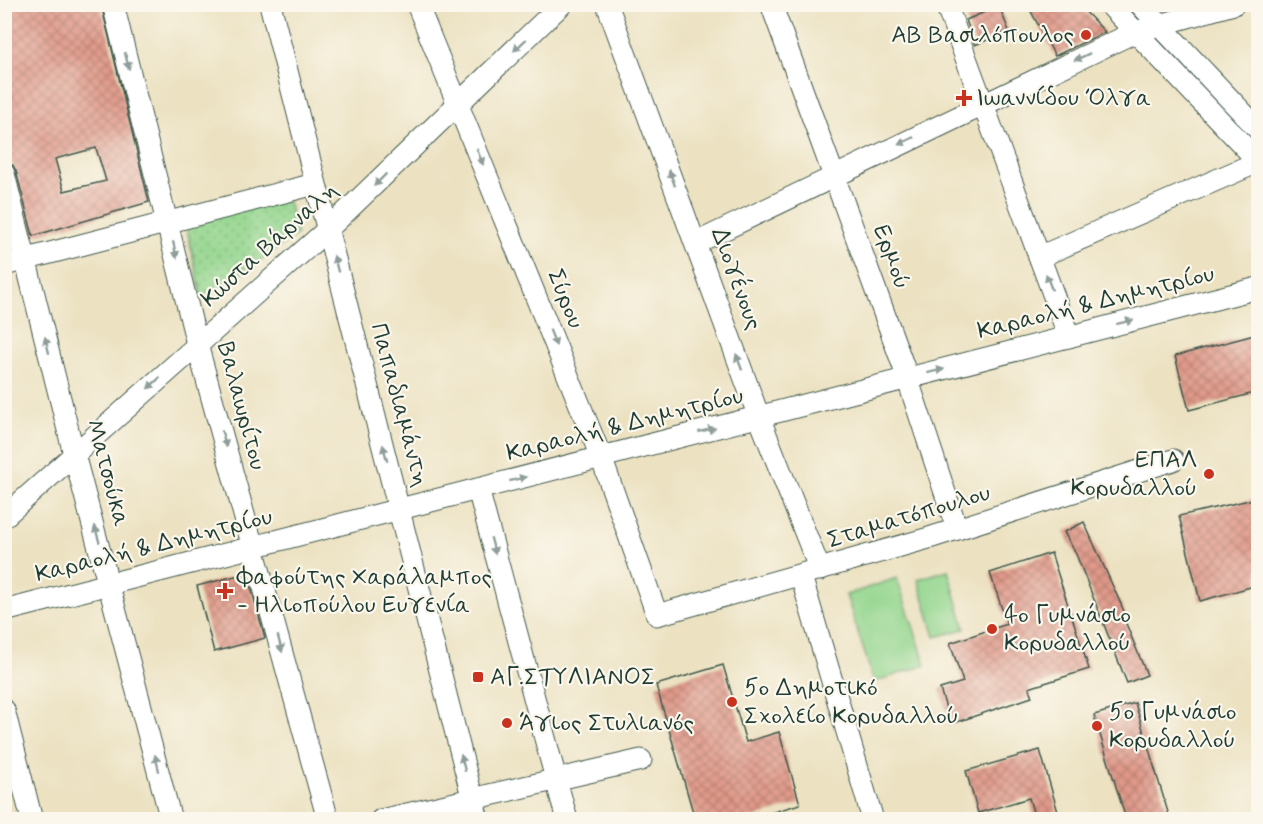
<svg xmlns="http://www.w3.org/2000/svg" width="1263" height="824" font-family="Mynerve,sans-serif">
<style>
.park{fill:url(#park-dots);stroke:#598960;stroke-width:1.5}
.pitch{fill:#93d58d;stroke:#598960;stroke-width:1.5}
.building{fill:url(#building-cross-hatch);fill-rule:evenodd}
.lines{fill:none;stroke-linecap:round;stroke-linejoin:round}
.minor-casing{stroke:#3e5649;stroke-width:23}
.minor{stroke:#fff;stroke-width:21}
.oneway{fill:#8f9e9a}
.poi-dot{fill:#c8321e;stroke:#fbf7ec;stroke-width:2}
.labels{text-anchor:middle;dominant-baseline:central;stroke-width:4.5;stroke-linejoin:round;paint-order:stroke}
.poi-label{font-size:24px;fill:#1f3d34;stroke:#fbf7ec;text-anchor:start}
.street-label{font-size:24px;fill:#1f3d34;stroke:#fbf7ec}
</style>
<defs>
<pattern id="park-dots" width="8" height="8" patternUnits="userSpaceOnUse" patternTransform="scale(1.5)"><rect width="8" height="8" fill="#93d58d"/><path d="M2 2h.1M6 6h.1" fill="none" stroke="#77ae74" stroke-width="1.8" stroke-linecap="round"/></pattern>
<pattern id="building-cross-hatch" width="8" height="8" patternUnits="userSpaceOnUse" patternTransform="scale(1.5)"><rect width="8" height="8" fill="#e09989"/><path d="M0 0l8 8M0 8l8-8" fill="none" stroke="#b57e71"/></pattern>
</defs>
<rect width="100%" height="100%" fill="#fbf7ec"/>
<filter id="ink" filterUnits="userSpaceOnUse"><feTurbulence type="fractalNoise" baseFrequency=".0167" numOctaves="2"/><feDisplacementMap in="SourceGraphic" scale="12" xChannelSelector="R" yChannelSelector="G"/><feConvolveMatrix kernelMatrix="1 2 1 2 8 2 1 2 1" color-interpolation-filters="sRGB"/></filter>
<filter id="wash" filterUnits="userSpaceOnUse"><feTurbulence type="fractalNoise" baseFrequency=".008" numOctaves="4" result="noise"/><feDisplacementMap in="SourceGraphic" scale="24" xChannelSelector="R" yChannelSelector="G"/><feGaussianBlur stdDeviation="1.35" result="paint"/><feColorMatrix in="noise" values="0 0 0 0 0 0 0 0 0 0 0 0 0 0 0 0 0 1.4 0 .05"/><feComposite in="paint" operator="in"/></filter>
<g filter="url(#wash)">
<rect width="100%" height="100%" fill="#ece2c2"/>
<polygon class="park" points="286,194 297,235 202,300 185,219"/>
<g class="pitch">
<polygon points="948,570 965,629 935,637 918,579"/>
<polygon points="897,578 926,665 874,682 846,595"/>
</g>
<g id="blocks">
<g class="building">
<path d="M29 4H101L149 202 33 236 16 171 13 165 4 162V136L13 134 4 101V10ZM96 148 106 181 64 191 55 159Z"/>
<polygon points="1027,4 1078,4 1105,32 1055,56"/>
<polygon points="999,6 1009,31 975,45 966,20"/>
<polygon points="1258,334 1258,392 1189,410 1175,356"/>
<polygon points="1258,498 1258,585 1200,601 1179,516"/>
<polygon points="1084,522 1128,620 1125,621 1147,675 1127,683 1076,554 1064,532"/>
<polygon points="1051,553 1089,669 1029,688 1032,697 951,724 940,689 963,682 950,643 1007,624 990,573"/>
<polygon points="247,573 265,638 214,652 197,586"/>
<polygon points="723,665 746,742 779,732 800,804 750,819 695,819 656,685"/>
<polygon points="1135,703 1170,819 1126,819 1094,715"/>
<polygon points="1040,750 1060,819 1035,819 1029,798 978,813 966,771"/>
</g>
</g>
</g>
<g filter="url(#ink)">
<use href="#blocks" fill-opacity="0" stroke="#3e5649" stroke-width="1.5"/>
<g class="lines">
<defs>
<g id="minor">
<polyline points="113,4 197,344 328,820"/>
<polyline points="270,4 478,820"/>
<polyline points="417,4 601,457 657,615 929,538 1173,460"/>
<polyline points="607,4 759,417 820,570"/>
<polyline points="771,4 903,365 957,529"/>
<polyline points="946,4 1069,337"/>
<polyline points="1109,4 1258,161"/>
<polyline points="1140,4 1258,129"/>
<polyline points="4,174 74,454 171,820"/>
<polyline points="696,243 1135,32 1234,4"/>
<polyline points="1039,257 1258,162"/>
<polyline points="4,265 315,184"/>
<polyline points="478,489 567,820"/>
<polyline points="4,517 327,230 562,4"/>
<polyline points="801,576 873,820"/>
<polyline points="4,611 1258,288"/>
<polyline points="4,710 32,820"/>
<polyline points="381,820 641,760"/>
</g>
</defs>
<use href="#minor" class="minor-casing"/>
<use href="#minor" class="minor"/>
</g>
<defs><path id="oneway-solid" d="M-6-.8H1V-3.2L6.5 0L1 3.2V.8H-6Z" transform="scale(1.5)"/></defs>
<g class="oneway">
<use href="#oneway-solid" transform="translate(520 45) rotate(137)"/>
<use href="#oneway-solid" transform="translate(1082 57) rotate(155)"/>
<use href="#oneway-solid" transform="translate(127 61) rotate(76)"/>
<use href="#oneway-solid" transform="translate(906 141) rotate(154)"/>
<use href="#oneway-solid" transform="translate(480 157) rotate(68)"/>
<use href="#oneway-solid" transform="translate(672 178) rotate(-110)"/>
<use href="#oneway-solid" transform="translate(380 180) rotate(135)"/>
<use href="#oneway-solid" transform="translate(175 250) rotate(77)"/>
<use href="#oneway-solid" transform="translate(336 264) rotate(-105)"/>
<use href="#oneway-solid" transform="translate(1049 282) rotate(-110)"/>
<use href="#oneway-solid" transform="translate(1125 322) rotate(-14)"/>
<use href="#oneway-solid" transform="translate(553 338) rotate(68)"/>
<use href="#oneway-solid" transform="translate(47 345) rotate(-104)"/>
<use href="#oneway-solid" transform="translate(739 362) rotate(-110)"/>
<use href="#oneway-solid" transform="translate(936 371) rotate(-14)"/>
<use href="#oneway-solid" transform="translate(154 383) rotate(138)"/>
<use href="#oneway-solid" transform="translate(707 430) rotate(-14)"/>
<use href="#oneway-solid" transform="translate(224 439) rotate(74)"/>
<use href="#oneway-solid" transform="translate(385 453) rotate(-105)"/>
<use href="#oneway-solid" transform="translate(518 479) rotate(-14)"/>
<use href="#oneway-solid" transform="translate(97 534) rotate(-106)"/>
<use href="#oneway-solid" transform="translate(493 546) rotate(75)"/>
<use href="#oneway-solid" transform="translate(280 644) rotate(75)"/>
<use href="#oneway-solid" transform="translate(157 763) rotate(-104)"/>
<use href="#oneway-solid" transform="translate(463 763) rotate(-104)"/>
</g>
</g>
<g class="poi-dot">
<circle cx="1086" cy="35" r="6"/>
<path d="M961 89h6v6h6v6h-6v6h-6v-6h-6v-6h6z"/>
<circle cx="1209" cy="474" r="6"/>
<path d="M222 582h6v6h6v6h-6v6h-6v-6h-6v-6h6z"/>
<circle cx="992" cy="629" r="6"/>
<rect x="472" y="671" width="12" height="12" rx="3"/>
<circle cx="732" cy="702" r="6"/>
<circle cx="507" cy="723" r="6"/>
<circle cx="1097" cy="726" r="6"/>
</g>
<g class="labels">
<g class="poi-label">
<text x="1074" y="35" text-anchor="end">ΑΒ Βασιλόπουλος</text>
<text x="976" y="98">Ιωαννίδου Όλγα</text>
<text x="1197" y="460" text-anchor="end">ΕΠΑΛ<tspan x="1197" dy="28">Κορυδαλλού</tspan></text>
<text x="237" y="577">Φαφούτης Χαράλαμπος<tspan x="237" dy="28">- Ηλιοπούλου Ευγενία</tspan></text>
<text x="1004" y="615">4ο Γυμνάσιο<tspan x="1004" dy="28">Κορυδαλλού</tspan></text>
<text x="490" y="677">ΑΓ.ΣΤΥΛΙΑΝΟΣ</text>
<text x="744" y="688">5ο Δημοτικό<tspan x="744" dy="28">Σχολείο Κορυδαλλού</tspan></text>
<text x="1109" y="712">5ο Γυμνάσιο<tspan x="1109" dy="28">Κορυδαλλού</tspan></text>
<text x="519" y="723">Άγιος Στυλιανός</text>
</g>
<g class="street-label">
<text transform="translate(270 245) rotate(-42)">Κώστα Βάρναλη</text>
<text transform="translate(891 257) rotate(70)">Ερμού</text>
<text transform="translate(736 279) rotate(70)">Διογένους</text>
<text transform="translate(565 299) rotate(68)">Σύρου</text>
<text transform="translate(1096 303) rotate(-14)">Καραολή &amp; Δημητρίου</text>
<text transform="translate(399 405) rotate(75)">Παπαδιαμάντη</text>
<text transform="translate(241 406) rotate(75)">Βαλαωρίτου</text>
<text transform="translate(625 425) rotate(-14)">Καραολή &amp; Δημητρίου</text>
<text transform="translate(107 473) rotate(75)">Ματσούκα</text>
<text transform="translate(909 517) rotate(-17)">Σταματόπουλου</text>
<text transform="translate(154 546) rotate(-14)">Καραολή &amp; Δημητρίου</text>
</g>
</g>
<rect width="1263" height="824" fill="none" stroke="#fbf7ec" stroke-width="24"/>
</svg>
